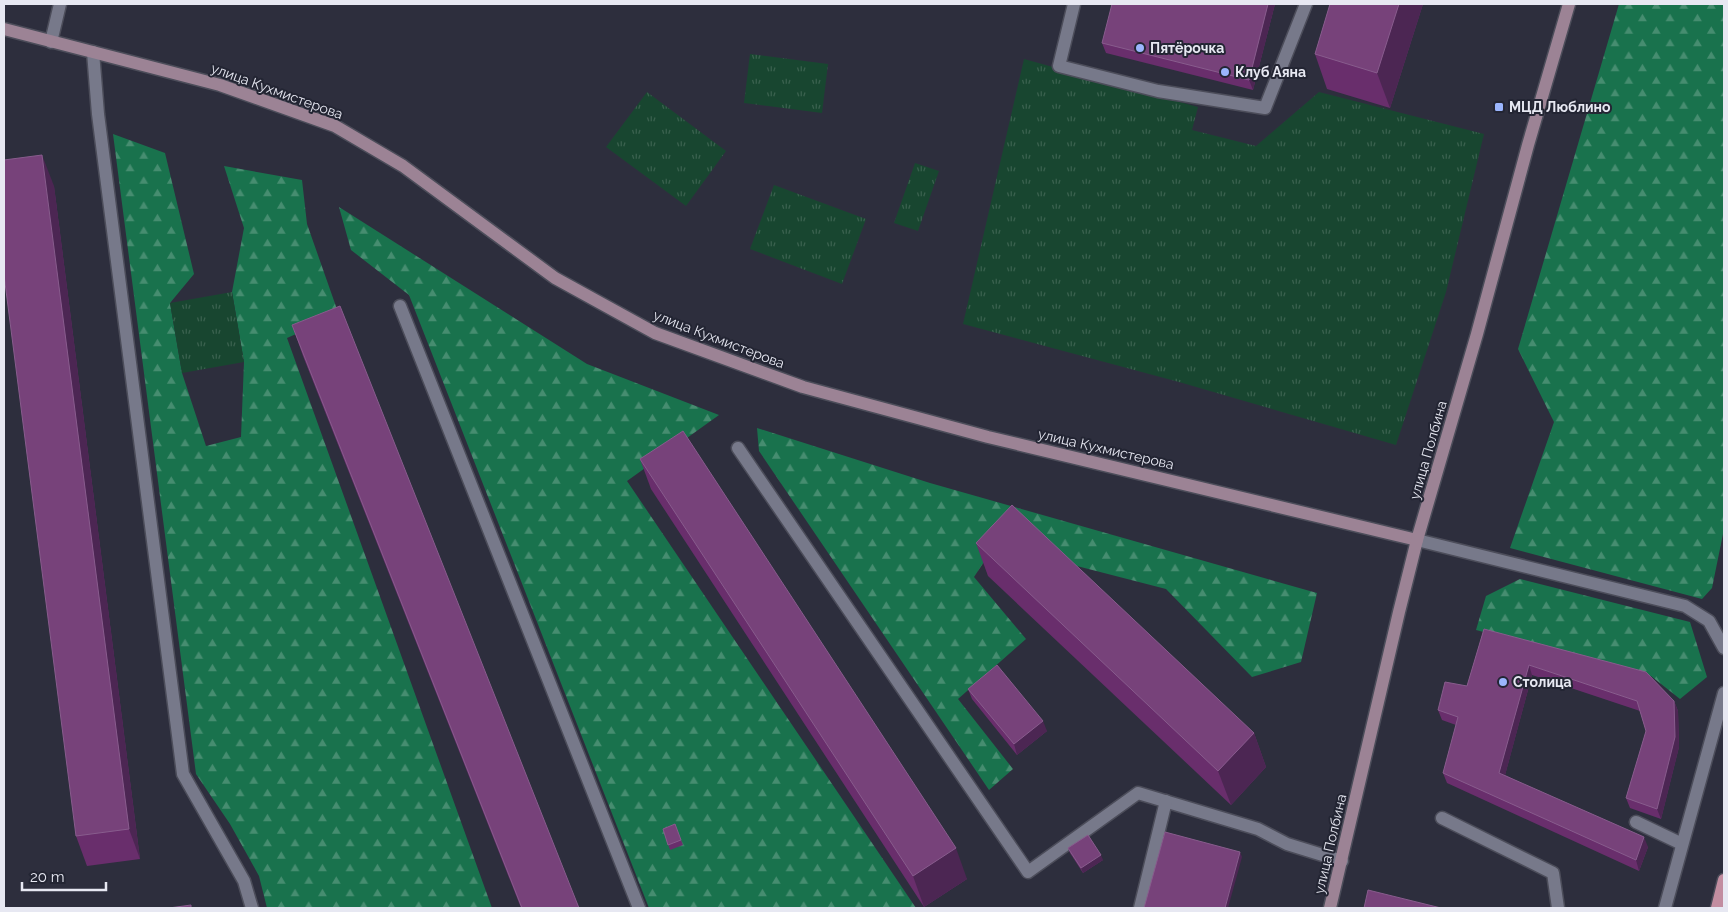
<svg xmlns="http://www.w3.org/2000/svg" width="1728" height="912" font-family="Raleway,sans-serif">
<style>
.forest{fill:url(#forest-firs)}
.park{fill:url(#park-tufts)}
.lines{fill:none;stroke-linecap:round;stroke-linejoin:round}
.lane-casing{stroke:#4c4d5a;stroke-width:15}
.secondary-casing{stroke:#4c4d5a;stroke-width:15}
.primary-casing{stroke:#4c4d5a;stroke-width:15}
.lane{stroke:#77798a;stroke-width:12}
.secondary{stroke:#9c8395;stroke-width:12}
.primary{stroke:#c28da0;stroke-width:12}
.wall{fill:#692e6c}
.shaded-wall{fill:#4c2653}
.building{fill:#77427a;stroke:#885c8d}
.poi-dot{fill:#9bb5fd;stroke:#232533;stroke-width:2}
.labels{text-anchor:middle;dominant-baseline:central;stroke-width:4;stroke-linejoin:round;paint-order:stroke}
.poi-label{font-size:14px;font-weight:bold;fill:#e7e8f2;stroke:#232533;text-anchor:start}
.street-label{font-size:14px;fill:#e7e8f2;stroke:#232533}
</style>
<defs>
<pattern id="forest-firs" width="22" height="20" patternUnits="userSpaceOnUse" patternTransform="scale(1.25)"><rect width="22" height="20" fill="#19724d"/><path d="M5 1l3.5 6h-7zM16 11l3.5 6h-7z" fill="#468d70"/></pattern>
<pattern id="park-tufts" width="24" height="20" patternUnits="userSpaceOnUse" patternTransform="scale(1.25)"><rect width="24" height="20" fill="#184630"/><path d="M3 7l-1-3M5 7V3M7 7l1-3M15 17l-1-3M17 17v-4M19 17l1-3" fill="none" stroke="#3a614e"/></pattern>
</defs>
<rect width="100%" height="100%" fill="#2d2e3d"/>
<g class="forest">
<polygon points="1619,4 1724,4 1724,529 1712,588 1702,599 1510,548 1554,422 1518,349"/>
<polygon points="113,134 165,153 194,274 170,303 182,373 206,446 241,437 244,362 232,292 244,228 224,166 302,180 307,224 339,315 287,338 492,908 267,908 259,876 230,824 196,774"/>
<polygon points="339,207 587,364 719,415 627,481 916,908 831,908 830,907 826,908 649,908 409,295 351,250"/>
<polygon points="757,428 930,483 1317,593 1301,662 1252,677 1166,589 1073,565 1007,527 974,577 1026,639 958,699 1013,769 989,790 759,451"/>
<polygon points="1520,579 1690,622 1707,677 1680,699 1651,676 1476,630 1486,596"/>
</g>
<g class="park">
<polygon points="750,54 828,64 822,113 744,103"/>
<polygon points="1024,59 1198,107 1192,130 1256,146 1319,92 1484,134 1446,292 1396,445 1179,382 963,324"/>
<polygon points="647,92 726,151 686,206 606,147"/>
<polygon points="915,163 939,171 918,231 894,223"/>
<polygon points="774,185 866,219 842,284 750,249"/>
<polygon points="232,292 244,362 182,373 170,303"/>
</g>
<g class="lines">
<defs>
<g id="lane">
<polyline points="1074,4 1059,66 1158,91 1265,108 1306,4"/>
<polyline points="51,42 60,4"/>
<polyline points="93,52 98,114 183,774 244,881 252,908"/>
<polyline points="400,306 639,908"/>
<polyline points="738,448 1028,872 1138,793 1258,829 1287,844 1342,861"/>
<polyline points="1417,540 1685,606 1709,621 1724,648"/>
<polyline points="1442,818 1553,873 1558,908"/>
<polyline points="1636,822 1682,844"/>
<polyline points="1140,908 1166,801"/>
<polyline points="1665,908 1724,693"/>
</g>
<g id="secondary">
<polyline points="4,29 220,85 335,126 403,166 555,278 655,333 803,387 988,437 1417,540"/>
<polyline points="1330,908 1399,612 1417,540 1477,334 1528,145 1569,4"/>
</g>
<polyline id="primary" points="1717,908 1724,880"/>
</defs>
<use href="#lane" class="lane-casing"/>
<use href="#secondary" class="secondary-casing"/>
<use href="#primary" class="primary-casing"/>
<use href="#lane" class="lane"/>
<use href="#secondary" class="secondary"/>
<use href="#primary" class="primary"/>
</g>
<g class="wall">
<polygon points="1275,4 1253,90 1106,53 1102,43"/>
<polygon points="1330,4 1423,4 1390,108 1327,89 1315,54"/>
<polygon points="54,186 140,859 87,866 76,836"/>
<polygon points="292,325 579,908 521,908 303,356"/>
<polygon points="640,459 967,879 924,907 651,489"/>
<polygon points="976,543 1254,733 1266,767 1231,805 988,576"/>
<polygon points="1484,629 1674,701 1678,711 1679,747 1661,819 1630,808 1626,798 1646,731 1640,711 1532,675 1505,775 1648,847 1639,871 1447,783 1443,773 1456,725 1442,720 1438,710 1467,686"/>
<polygon points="968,689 1047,731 1017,755 972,699"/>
<polygon points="675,824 683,845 670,850 663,829"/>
<polygon points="1068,848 1103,860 1083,873 1070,853"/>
</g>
<g class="shaded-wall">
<polygon points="1268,4 1275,4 1253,90 1249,80"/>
<polygon points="1399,4 1423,4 1390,108 1377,73"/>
<polygon points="42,155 54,186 140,859 129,829"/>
<polygon points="1529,665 1532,675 1503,783 1499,773"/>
<polygon points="1674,701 1678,711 1679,747 1661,819 1657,809"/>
<polygon points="1043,721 1047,731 1017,755 1014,744"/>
<polygon points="1254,733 1266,767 1231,805 1218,771"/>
<polygon points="1644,837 1648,847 1639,871 1636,860"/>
<polygon points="956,848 967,879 924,907 913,876"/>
<polygon points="1240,852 1242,857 1228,908 1225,908"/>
<polygon points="1101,855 1103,860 1083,873 1081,868"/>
</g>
<g class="building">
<polygon points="1112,4 1268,4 1249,80 1102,43"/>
<polygon points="1330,4 1399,4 1377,73 1315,54"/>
<polygon points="42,155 129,829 76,836 4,275 4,160"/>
<polygon points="340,306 579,908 522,908 292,325"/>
<polygon points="683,431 956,848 913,876 640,459"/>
<polygon points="1012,505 1254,733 1218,771 976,543"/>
<polygon points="1484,629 1646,672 1674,701 1675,737 1657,809 1626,798 1646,731 1637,701 1529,665 1499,773 1644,837 1636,860 1443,773 1458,717 1438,710 1445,682 1467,686"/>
<polygon points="997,665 1043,721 1014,744 968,689"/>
<polygon points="675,824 681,840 668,845 663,829"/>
<polygon points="1165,832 1240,852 1225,908 1144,908"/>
<polygon points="1088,835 1101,855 1081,868 1068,848"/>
<polygon points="1368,890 1441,908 1364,908"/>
<polygon points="191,905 191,908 169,908"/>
</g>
<g class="poi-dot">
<circle cx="1140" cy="48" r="5"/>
<circle cx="1225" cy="72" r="5"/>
<rect x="1494" y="102" width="10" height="10" rx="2.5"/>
<circle cx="1503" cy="682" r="5"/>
</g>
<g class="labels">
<g class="poi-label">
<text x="1150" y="48">Пятёрочка</text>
<text x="1235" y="72">Клуб Аяна</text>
<text x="1509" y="107">МЦД Люблино</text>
<text x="1513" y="682">Столица</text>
</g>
<g class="street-label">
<text transform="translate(277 91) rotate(20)">улица Кухмистерова</text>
<text transform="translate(719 339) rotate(21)">улица Кухмистерова</text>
<text transform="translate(1106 449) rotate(13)">улица Кухмистерова</text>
<text transform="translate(1428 450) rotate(-74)">улица Полбина</text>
<text transform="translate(1330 844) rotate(-77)">улица Полбина</text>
</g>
</g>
<rect width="1728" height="912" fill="none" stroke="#e7e8f2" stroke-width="10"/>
<path d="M22 882v8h84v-8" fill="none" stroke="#e7e8f2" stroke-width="2.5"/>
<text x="30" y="882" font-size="15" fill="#e7e8f2" stroke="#232533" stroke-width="4" paint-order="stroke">20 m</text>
</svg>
